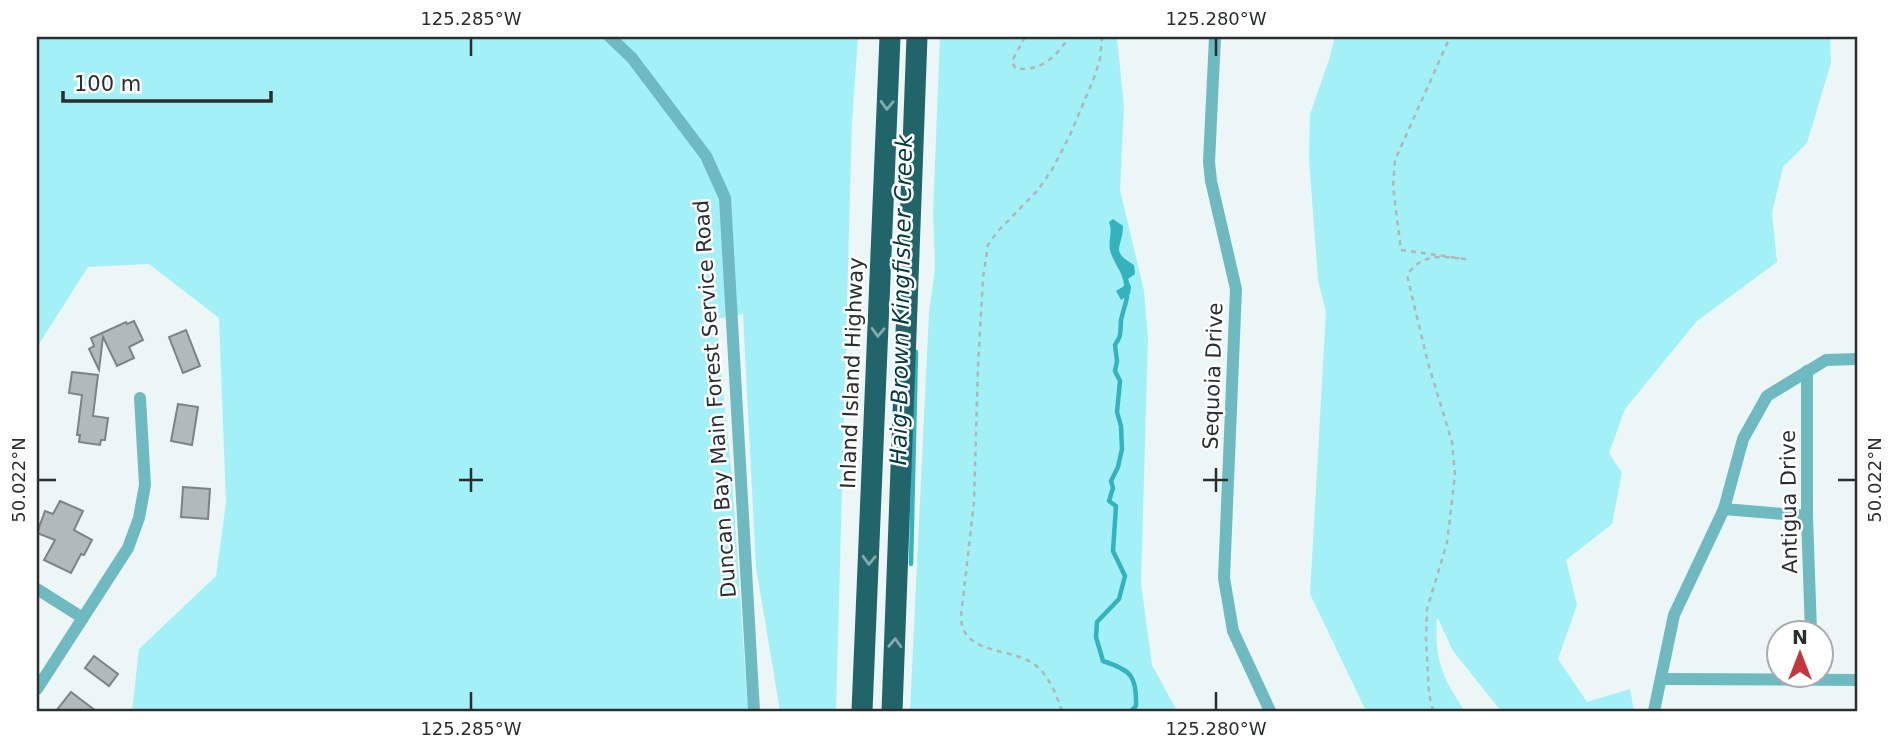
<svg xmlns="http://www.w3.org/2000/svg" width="1894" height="748" font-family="'DejaVu Sans',sans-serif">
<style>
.green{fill:#a3f0f7}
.water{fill:#35b3bd}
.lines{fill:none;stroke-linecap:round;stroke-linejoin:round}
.stream{stroke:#35b3bd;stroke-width:4.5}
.building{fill:#b1babb;stroke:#7b8485;stroke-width:2}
.path{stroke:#afb7b8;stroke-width:2.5;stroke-dasharray:5 5;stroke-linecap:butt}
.street{stroke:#6fbac0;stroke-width:12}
.highway{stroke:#21656b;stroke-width:21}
.oneway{stroke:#85aaae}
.ticks{fill:none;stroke:#2a2e2f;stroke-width:2.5}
.labels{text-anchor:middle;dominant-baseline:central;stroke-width:5;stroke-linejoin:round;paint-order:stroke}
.street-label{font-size:21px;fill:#2a2e2f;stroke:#fff}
.water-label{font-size:23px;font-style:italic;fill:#00393d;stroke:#fff}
.neatline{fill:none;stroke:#2a2e2f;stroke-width:2.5}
.ticks-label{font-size:18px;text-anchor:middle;fill:#2a2e2f}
</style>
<rect width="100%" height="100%" fill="#ecf6f7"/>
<g class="green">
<polygon points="37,37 858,37 852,121 836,711 780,711 756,567 743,314 716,319 732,479 748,711 132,711 139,649 216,576 226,503 219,318 149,264 88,267 37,347"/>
<polygon points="940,37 1117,37 1124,107 1120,190 1144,291 1148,338 1141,583 1152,665 1177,711 910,711 929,312 935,268 933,213"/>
<path d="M1335 37H1830L1831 63 1807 143 1783 167 1772 213 1777 262 1697 321 1625 409 1609 453 1622 473 1612 524 1566 560 1577 605 1558 659 1587 702 1630 689 1634 711H1501L1453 651 1437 617C1434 658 1442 678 1465 711H1366L1310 594 1326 312 1318 280 1309 159 1310 114 1329 60Z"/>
</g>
<path class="water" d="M1113 219 1123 226C1123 248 1109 250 1134 265L1135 274 1128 279 1131 287 1130 294 1121 300 1116 291 1124 286C1124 273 1113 263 1110 250 1108 240 1113 233 1109 222Z"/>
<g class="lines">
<g class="stream">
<path d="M1127 296C1126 305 1122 313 1121 321 1120 332 1122 335 1115 345L1117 361 1115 371 1120 381 1117 412 1121 426 1122 449 1118 467 1111 481 1113 488 1109 501 1116 506 1113 551 1125 576 1119 599 1097 622 1096 637 1103 661C1131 670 1137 676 1136 706L1131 711"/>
<polyline points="911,564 916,352"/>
</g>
</g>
<g class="building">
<polygon points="134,321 143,340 129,347 134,358 117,366 103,337 99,370 89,349 94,346 91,338 126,322 127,324"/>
<polygon points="186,330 200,366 183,373 169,337"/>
<polygon points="72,372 98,375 93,416 108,418 105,440 101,440 100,445 79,442 80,435 77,435 82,395 69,393"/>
<polygon points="178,404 198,407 192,445 171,441"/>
<polygon points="183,487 210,489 208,519 181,517"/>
<polygon points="60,501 83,511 74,530 92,540 84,555 81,554 71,573 44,560 55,540 37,533 45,511 53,514"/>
<polygon points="94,656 118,674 109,686 85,668"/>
<polygon points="71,692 96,711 56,711"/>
</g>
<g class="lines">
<g class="path">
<path d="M1025 37 1012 61 1015 68C1040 73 1057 56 1069 37"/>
<path d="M1062 711C1056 694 1049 675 1034 664 1010 647 961 655 961 616L974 502 978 366 983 278 988 245 998 231 1038 190 1053 168 1070 135 1094 78 1100 59 1102 37"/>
<path d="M1433 711 1429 694 1426 638 1427 609 1447 543 1455 475 1452 442 1428 363 1407 275C1423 253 1440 256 1465 259L1401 250 1393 186 1395 160 1450 37"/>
</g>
<g class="street">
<polyline points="610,37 632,58 706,156 725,198 754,711"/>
<polyline points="1215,37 1209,162 1211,181 1236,289 1224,578 1233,631 1270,711"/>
<polyline points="1807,371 1807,516 1811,632"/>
<polyline points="1724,509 1807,516"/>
<polyline points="37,589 83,618"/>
<polyline points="1662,679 1857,680"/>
<polyline points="37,689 128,548 139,518 145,485 140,398"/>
<polyline points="1654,711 1674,615 1724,509 1743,439 1767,396 1826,360 1857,359"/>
</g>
<g class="highway">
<polyline points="862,711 890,37"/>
<polyline points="892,711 917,37"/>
</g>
</g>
<defs><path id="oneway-chevron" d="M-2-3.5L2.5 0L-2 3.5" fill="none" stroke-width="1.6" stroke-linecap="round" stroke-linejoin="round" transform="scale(1.75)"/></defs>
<g class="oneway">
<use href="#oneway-chevron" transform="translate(887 105) rotate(92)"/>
<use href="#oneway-chevron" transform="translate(878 332) rotate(92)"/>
<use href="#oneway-chevron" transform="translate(869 560) rotate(92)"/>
<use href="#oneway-chevron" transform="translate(895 643) rotate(-88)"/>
</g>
<path class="ticks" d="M471 38V56M1216 38V56M471 468V492M1216 468V492M38 480H56M459 480H483M1203 480H1228M1838 480H1856M471 692V710M1216 692V710"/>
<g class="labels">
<g class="street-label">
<text transform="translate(852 373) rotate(-88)">Inland Island Highway</text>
<text transform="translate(1213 376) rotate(-88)">Sequoia Drive</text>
<text transform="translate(715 399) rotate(-94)">Duncan Bay Main Forest Service Road</text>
<text transform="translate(1789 502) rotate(-91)">Antigua Drive</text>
</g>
<g class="water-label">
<text transform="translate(901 300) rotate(-89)">Haig-Brown Kingfisher Creek</text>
</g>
</g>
<rect width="1894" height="748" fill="none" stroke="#ffffff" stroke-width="77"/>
<g transform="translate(1800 654)"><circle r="33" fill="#ffffff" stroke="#aaabac" stroke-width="2"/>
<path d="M0-5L12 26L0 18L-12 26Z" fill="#c5353c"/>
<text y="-10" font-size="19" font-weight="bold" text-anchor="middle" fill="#2a2e2f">N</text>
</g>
<path d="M63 91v10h208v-10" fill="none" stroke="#2a2e2f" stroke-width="3.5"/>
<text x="74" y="91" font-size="21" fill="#2a2e2f" stroke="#ffffff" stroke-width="5" paint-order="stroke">100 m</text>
<rect x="38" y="38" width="1818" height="672" class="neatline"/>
<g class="ticks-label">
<text x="471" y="25">125.285°W</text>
<text x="1216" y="25">125.280°W</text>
<text transform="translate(19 480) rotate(-90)" y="6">50.022°N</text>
<text transform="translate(1875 480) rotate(-90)" y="6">50.022°N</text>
<text x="471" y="735">125.285°W</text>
<text x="1216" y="735">125.280°W</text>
</g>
</svg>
